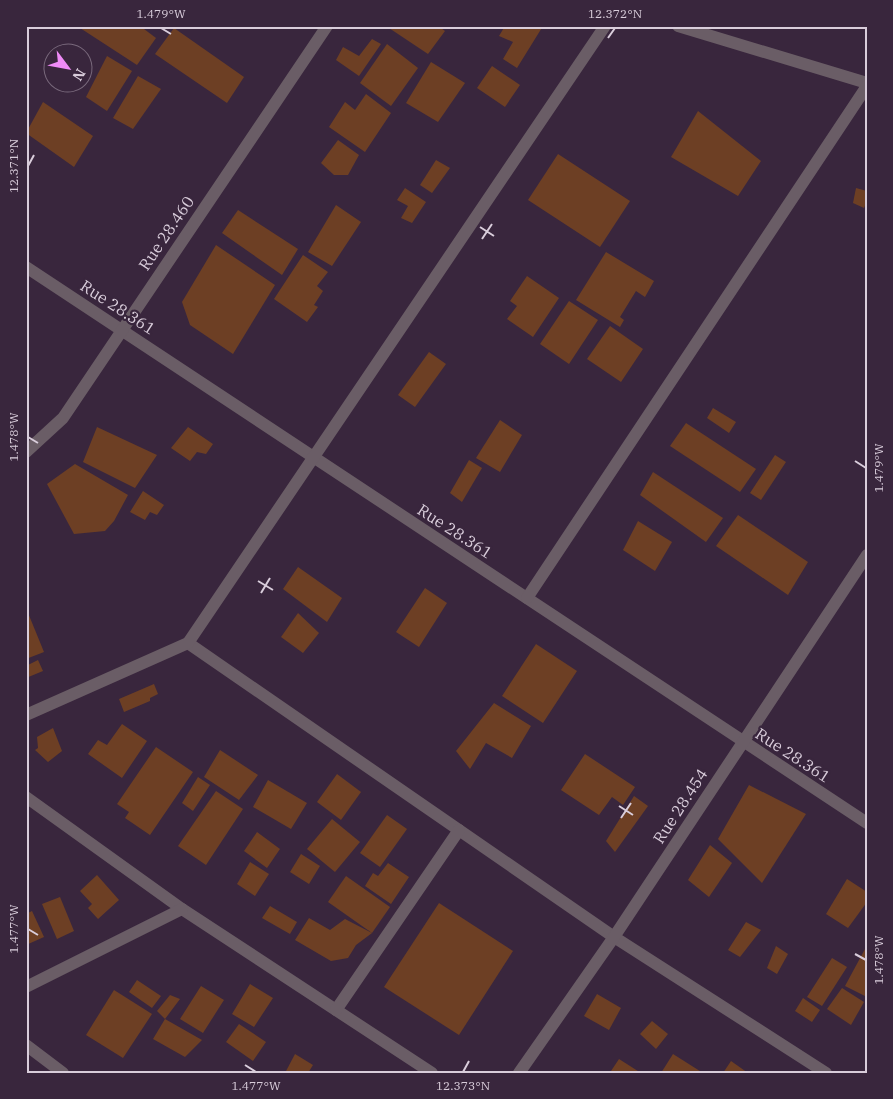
<svg xmlns="http://www.w3.org/2000/svg" width="893" height="1099" font-family="'IBM Plex Serif',serif">
<style>
.building{fill:#6d3f24}
.lines{fill:none;stroke-linecap:round;stroke-linejoin:round}
.street{stroke:#6a5d66;stroke-width:12}
.ticks{fill:none;stroke:#d9cddb;stroke-width:2}
.labels{text-anchor:middle;dominant-baseline:central;stroke-width:4.5;stroke-linejoin:round;paint-order:stroke}
.street-label{font-size:16px;fill:#d9cddb;stroke:#39263d}
.neatline{fill:none;stroke:#d9cddb;stroke-width:2}
.ticks-label{font-size:12px;text-anchor:middle;fill:#d9cddb}
</style>
<rect width="100%" height="100%" fill="#39263d"/>
<g class="building">
<polygon points="77,26 140,26 156,38 137,65"/>
<polygon points="386,26 438,26 445,31 428,54"/>
<polygon points="505,26 543,26 517,68 503,59 513,42 499,36"/>
<polygon points="174,28 244,77 227,103 155,54"/>
<polygon points="372,39 381,44 359,76 336,60 343,47 359,56"/>
<polygon points="387,44 418,68 391,106 360,83"/>
<polygon points="107,56 132,71 107,111 86,97"/>
<polygon points="431,62 465,83 438,122 406,103"/>
<polygon points="492,66 520,85 505,107 477,88"/>
<polygon points="138,76 161,89 133,129 113,118"/>
<polygon points="366,94 391,113 365,152 329,127 345,102 355,110"/>
<polygon points="43,102 93,136 74,167 26,133"/>
<polygon points="698,111 761,161 738,196 671,157"/>
<polygon points="338,140 359,155 348,175 334,175 321,163"/>
<polygon points="558,154 630,201 600,247 528,200"/>
<polygon points="436,160 450,168 432,193 420,185"/>
<polygon points="405,188 426,202 412,223 401,218 408,206 397,200"/>
<polygon points="856,188 867,191 867,201 864,208 853,203"/>
<polygon points="336,205 361,222 332,266 308,252"/>
<polygon points="238,210 298,249 282,275 222,233"/>
<polygon points="216,245 275,285 233,354 190,325 182,302"/>
<polygon points="606,252 654,281 645,297 636,291 620,317 624,320 620,327 576,300"/>
<polygon points="303,255 328,272 317,286 323,291 314,305 318,307 307,322 274,299"/>
<polygon points="527,276 559,298 533,337 507,319 517,306 510,301"/>
<polygon points="569,301 598,320 569,364 540,344"/>
<polygon points="610,326 643,349 621,382 587,359"/>
<polygon points="429,352 446,364 415,407 398,395"/>
<polygon points="713,408 736,422 729,433 707,418"/>
<polygon points="500,420 522,435 500,472 476,458"/>
<polygon points="686,423 756,469 740,492 670,446"/>
<polygon points="97,427 157,455 135,488 83,462"/>
<polygon points="188,427 213,444 206,454 197,452 190,461 171,448"/>
<polygon points="775,455 786,462 761,500 750,493"/>
<polygon points="469,460 482,468 462,502 450,493"/>
<polygon points="75,464 128,495 114,521 105,531 74,534 47,484"/>
<polygon points="653,472 723,518 706,542 640,495"/>
<polygon points="143,491 164,505 157,515 150,512 145,520 130,512"/>
<polygon points="738,515 808,562 788,595 716,546"/>
<polygon points="638,521 672,542 655,571 623,550"/>
<polygon points="298,567 342,598 327,622 283,589"/>
<polygon points="425,588 447,603 419,647 396,632"/>
<polygon points="26,608 44,652 26,659"/>
<polygon points="298,613 319,633 303,653 281,637"/>
<polygon points="536,644 577,671 543,723 502,696"/>
<polygon points="38,660 43,671 26,678 26,666"/>
<polygon points="154,684 158,694 150,698 150,701 124,712 119,699"/>
<polygon points="494,703 531,726 512,758 486,743 470,769 456,751"/>
<polygon points="122,724 147,741 122,778 88,754 98,740 107,745"/>
<polygon points="53,728 62,751 48,762 35,750 38,748 37,737"/>
<polygon points="156,747 193,772 150,835 125,818 129,812 117,804"/>
<polygon points="220,750 258,775 239,800 204,777"/>
<polygon points="585,754 635,787 623,805 612,797 599,815 561,790"/>
<polygon points="337,774 361,792 341,820 317,802"/>
<polygon points="198,777 210,785 193,811 182,803"/>
<polygon points="268,780 307,803 291,829 253,807"/>
<polygon points="749,785 806,814 762,883 718,839"/>
<polygon points="216,791 243,809 206,865 178,846"/>
<polygon points="634,796 648,806 615,852 606,841"/>
<polygon points="387,815 407,829 380,867 360,853"/>
<polygon points="332,819 360,842 335,872 307,849"/>
<polygon points="257,832 280,849 267,868 244,851"/>
<polygon points="710,845 732,863 709,897 688,880"/>
<polygon points="301,854 320,866 309,884 290,872"/>
<polygon points="250,862 269,874 255,896 237,884"/>
<polygon points="388,863 409,877 391,904 365,886 373,873 378,876"/>
<polygon points="97,875 119,900 98,919 88,908 92,904 80,891"/>
<polygon points="346,876 390,907 372,933 328,902"/>
<polygon points="847,879 867,892 867,902 848,928 826,914"/>
<polygon points="60,897 74,931 57,939 42,904"/>
<polygon points="439,903 513,951 459,1035 384,987"/>
<polygon points="270,906 297,922 290,934 262,918"/>
<polygon points="32,911 44,937 26,945 26,914"/>
<polygon points="309,918 330,930 345,919 372,933 356,945 348,958 331,961 295,940"/>
<polygon points="746,922 761,930 740,957 728,950"/>
<polygon points="776,946 788,954 777,974 767,968"/>
<polygon points="865,949 867,951 867,997 845,986"/>
<polygon points="832,958 847,967 822,1006 807,997"/>
<polygon points="137,980 161,996 152,1008 129,992"/>
<polygon points="250,984 273,998 254,1027 232,1014"/>
<polygon points="201,986 224,1000 203,1033 180,1019"/>
<polygon points="842,988 864,1002 851,1025 827,1009"/>
<polygon points="114,990 152,1014 123,1058 86,1035"/>
<polygon points="597,994 621,1008 609,1030 584,1016"/>
<polygon points="170,995 180,999 165,1019 157,1011"/>
<polygon points="803,998 820,1010 812,1022 795,1011"/>
<polygon points="165,1019 202,1040 185,1057 153,1039"/>
<polygon points="652,1021 668,1034 656,1049 640,1034"/>
<polygon points="239,1024 266,1042 253,1061 226,1042"/>
<polygon points="295,1054 313,1065 308,1073 285,1073"/>
<polygon points="673,1054 703,1073 661,1073"/>
<polygon points="619,1059 641,1073 611,1071"/>
<polygon points="731,1061 748,1073 723,1073"/>
</g>
<g class="lines">
<g class="street">
<polyline points="678,26 867,83"/>
<polyline points="26,267 867,823"/>
<polyline points="26,452 63,418 327,26"/>
<polyline points="527,598 867,86"/>
<polyline points="188,643 614,937 826,1073"/>
<polyline points="26,715 188,643 605,26"/>
<polyline points="26,797 182,909 432,1073"/>
<polyline points="26,987 182,909"/>
<polyline points="336,1010 459,830"/>
<polyline points="26,1045 63,1073"/>
<polyline points="519,1073 614,937 867,555"/>
</g>
</g>
<path class="ticks" d="M161 28 171 34M608 38 615 28M28 166 34 155M480 227 494 236M482 239 492 224M28 437 38 443M855 461 866 468M258 581 273 590M261 593 270 578M619 806 633 815M621 818 631 803M28 929 38 935M855 954 866 960M245 1065 256 1072M463 1072 469 1061"/>
<g class="labels">
<g class="street-label">
<text transform="translate(166 233) rotate(-56)">Rue 28.460</text>
<text transform="translate(118 307) rotate(33)">Rue 28.361</text>
<text transform="translate(455 531) rotate(33)">Rue 28.361</text>
<text transform="translate(793 755) rotate(33)">Rue 28.361</text>
<text transform="translate(680 806) rotate(-57)">Rue 28.454</text>
</g>
</g>
<rect width="893" height="1099" fill="none" stroke="#39263d" stroke-width="55"/>
<g transform="translate(68 68) rotate(122)"><circle r="24" fill="#39263d" stroke="#79697c"/>
<path d="M0-4L9 19L0 12L-9 19Z" fill="#ef8bf7"/>
<text y="-8" font-size="14" font-weight="bold" text-anchor="middle" fill="#d9cddb">N</text>
</g>
<rect x="28" y="28" width="838" height="1044" class="neatline"/>
<g class="ticks-label">
<text x="161" y="18">1.479°W</text>
<text x="615" y="18">12.372°N</text>
<text transform="translate(14 166) rotate(-90)" y="4">12.371°N</text>
<text transform="translate(14 437) rotate(-90)" y="4">1.478°W</text>
<text transform="translate(879 468) rotate(-90)" y="4">1.479°W</text>
<text transform="translate(14 929) rotate(-90)" y="4">1.477°W</text>
<text transform="translate(879 960) rotate(-90)" y="4">1.478°W</text>
<text x="256" y="1090">1.477°W</text>
<text x="463" y="1090">12.373°N</text>
</g>
</svg>
